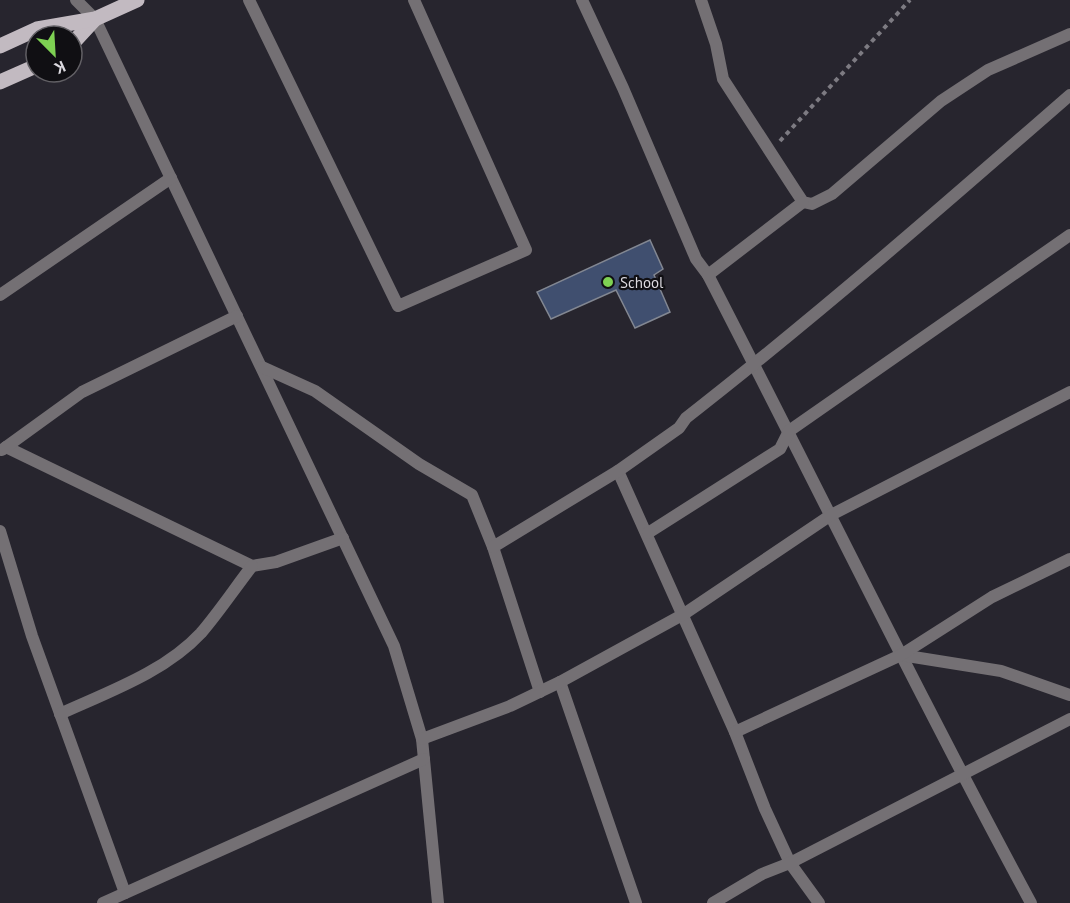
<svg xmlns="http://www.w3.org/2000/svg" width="1070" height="903" font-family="'PT Sans',sans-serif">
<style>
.building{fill:#404f6f;stroke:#828792;stroke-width:1.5}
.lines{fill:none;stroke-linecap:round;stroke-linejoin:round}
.path{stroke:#7d7b82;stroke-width:4;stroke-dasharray:4.5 4.5;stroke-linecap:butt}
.street{stroke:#747074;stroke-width:12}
.primary{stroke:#c2bac1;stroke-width:15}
.poi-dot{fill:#7ed153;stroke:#100f13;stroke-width:2}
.labels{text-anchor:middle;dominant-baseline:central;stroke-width:4.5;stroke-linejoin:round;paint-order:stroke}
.poi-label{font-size:15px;fill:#dcdae0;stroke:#100f13;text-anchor:start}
</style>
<rect width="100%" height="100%" fill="#27252e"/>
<polygon class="building" points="650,240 663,269 654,275 670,312 635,328 616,290 551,319 537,292"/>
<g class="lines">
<polyline class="path" points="780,141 910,0"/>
<g class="street">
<polyline points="76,0 95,19 394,646 422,739 438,903"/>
<polyline points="249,0 398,306 526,250 414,0"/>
<path d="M582 0 623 88 696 259 708 275C816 484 919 696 1031 903"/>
<polyline points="701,0 716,44 723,79 795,190 803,202 812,204 832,194 941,101 988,70 1070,34"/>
<polyline points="708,275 803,202"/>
<polyline points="0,295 171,178"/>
<polyline points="262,367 315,391 419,464 472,495 493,547 540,692"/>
<polyline points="6,447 252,566 276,562 343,538"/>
<polyline points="2,450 82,392 237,316"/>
<polyline points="618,471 735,732 765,809 790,863 819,903"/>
<polyline points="0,531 32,636 125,893"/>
<polyline points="648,533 780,449 789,431 1070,235"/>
<path d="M493 547 618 471 679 428 686 418C818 315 944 205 1070 95"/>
<polyline points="901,655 1001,671 1070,695"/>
<polyline points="560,682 636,903"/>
<path d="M60 714C108 692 165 672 201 633 219 612 235 588 252 566"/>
<polyline points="735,732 901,655 992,597 1070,559"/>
<polyline points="422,739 510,706 560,682 684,614 831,515 1070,392"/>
<polyline points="103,903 424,759"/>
<polyline points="713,903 762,874 790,863 1070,719"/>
</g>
<g class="primary">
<polyline points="72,44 95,19"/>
<polyline points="0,46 37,29 95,19 137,0"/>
<polyline points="0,82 36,66"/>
</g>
</g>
<circle class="poi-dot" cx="608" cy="282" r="6"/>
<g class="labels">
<g class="poi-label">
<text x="620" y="282">School</text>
</g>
</g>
<g transform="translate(54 54) rotate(156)"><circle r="28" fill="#100f13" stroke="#626065" stroke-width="1.5"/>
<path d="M0-4.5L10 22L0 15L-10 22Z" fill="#7ed153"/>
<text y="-9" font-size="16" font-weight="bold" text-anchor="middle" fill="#dcdae0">K</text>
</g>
</svg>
